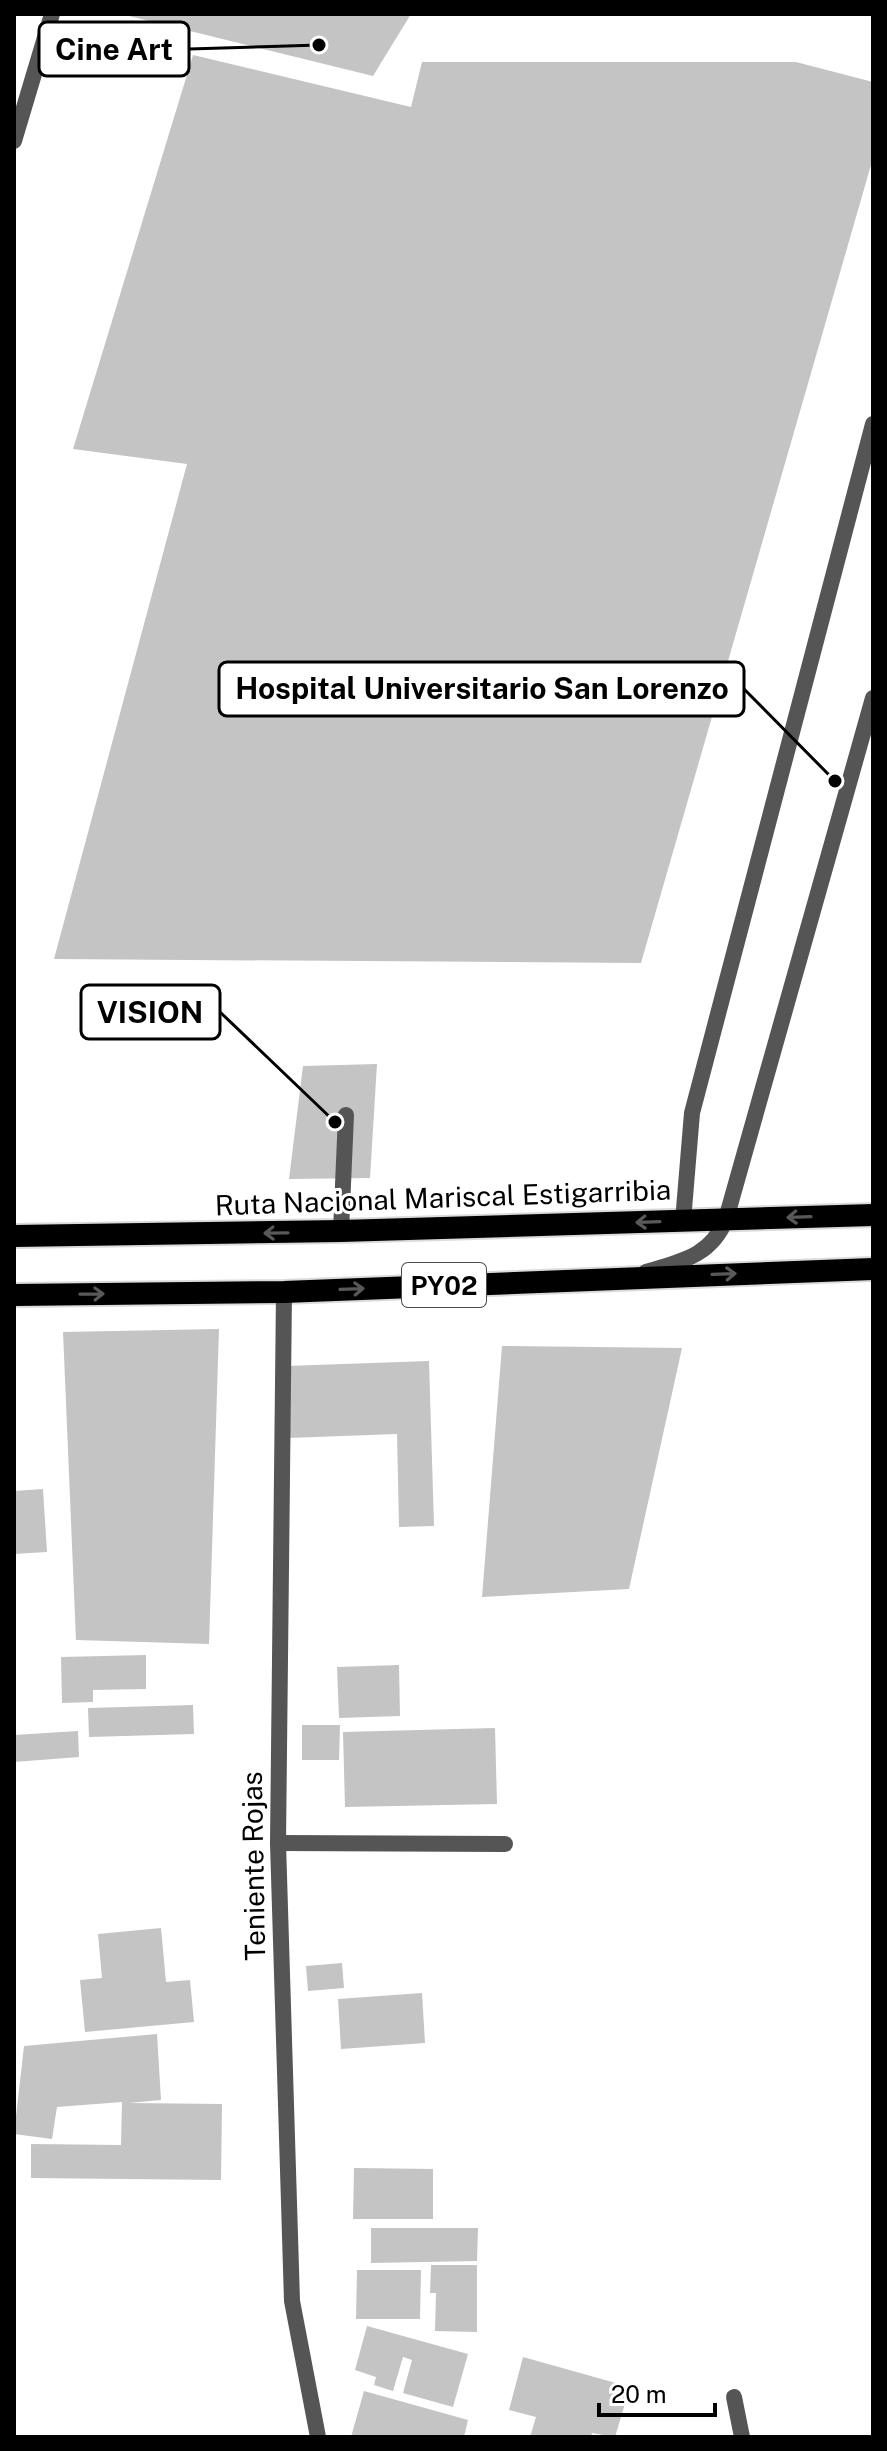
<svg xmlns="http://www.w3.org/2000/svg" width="887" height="2451" font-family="'Public Sans',sans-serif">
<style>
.building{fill:#c4c4c4}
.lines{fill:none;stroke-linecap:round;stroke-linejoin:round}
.trunk-casing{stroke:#dbdbdb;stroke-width:26}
.service{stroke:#555;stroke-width:16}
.minor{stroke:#555;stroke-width:16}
.tertiary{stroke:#555;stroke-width:16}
.trunk{stroke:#000;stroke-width:22}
.oneway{stroke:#595959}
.labels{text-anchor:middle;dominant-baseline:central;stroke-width:6;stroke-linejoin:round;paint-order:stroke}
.shield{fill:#fff;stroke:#4c4c4c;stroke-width:2}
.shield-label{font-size:26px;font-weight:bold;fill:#000}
.street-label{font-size:28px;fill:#000;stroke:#fff}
.leader{fill:none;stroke:#000;stroke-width:3}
.callout-dot{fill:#000;stroke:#fff;stroke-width:3}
.callout{fill:#fff;stroke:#000;stroke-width:3}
.callout-label{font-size:30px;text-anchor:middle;font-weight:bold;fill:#000}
</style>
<rect width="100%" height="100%" fill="#fff"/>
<g class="building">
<polygon points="121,14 411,14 373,76"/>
<polygon points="193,55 411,107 422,62 796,62 873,82 873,158 641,963 54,959 187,464 73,449"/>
<polygon points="377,1064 370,1178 289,1179 303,1066"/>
<polygon points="219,1329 209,1644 76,1640 63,1332"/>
<polygon points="502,1346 682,1348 629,1589 482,1597"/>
<polygon points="429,1361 434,1526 399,1527 397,1434 288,1438 286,1366"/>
<polygon points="43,1489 47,1552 14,1554 14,1491"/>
<polygon points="146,1655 146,1689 93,1690 93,1702 62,1703 61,1657"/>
<polygon points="399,1665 400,1716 339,1718 337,1667"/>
<polygon points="193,1705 194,1734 89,1737 88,1708"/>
<polygon points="302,1725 340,1725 339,1760 302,1760"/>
<polygon points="495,1728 497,1804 345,1807 343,1732"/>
<polygon points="78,1731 79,1757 14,1762 14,1735"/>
<polygon points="161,1928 166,1982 190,1980 194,2022 85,2032 80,1980 102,1978 98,1934"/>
<polygon points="342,1963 344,1988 308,1991 306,1966"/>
<polygon points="422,1993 425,2043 341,2049 338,1999"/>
<polygon points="157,2034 161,2100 129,2103 222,2104 221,2180 31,2178 31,2144 121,2145 122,2102 57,2107 52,2139 14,2134 24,2046"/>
<polygon points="354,2168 433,2169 433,2219 353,2219"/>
<polygon points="371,2228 478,2228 477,2261 371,2263"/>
<polygon points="431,2265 477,2265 477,2332 435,2331 436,2293 430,2293"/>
<polygon points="357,2270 421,2270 420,2319 356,2319"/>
<polygon points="367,2326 468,2354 453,2407 403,2393 412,2360 403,2357 393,2391 374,2385 376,2377 355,2370"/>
<polygon points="523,2357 630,2387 615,2437 592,2433 591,2437 530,2437 536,2417 509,2410"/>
<polygon points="364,2391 468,2420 464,2437 351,2437"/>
</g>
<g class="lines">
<defs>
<g id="trunk">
<polyline points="14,1236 341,1231 873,1215"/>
<polyline points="14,1295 284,1292 873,1269"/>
</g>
</defs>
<use href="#trunk" class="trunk-casing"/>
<g class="service">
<polyline points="683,1221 692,1113 873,424"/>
<polyline points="341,1231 346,1115"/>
<path d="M646 1272C682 1261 711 1256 726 1219L873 698"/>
<polyline points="278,1843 505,1844"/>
<polyline points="734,2397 742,2437"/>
</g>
<polyline class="minor" points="284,1292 278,1843 292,2301 318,2437"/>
<polyline class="tertiary" points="14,141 52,14"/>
<use href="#trunk" class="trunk"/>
</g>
<defs><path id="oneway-shaft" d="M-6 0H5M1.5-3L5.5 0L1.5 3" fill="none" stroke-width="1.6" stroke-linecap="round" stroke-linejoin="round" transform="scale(2)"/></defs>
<g class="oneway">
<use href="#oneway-shaft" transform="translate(799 1217) rotate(178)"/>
<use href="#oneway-shaft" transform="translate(648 1222) rotate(178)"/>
<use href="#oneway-shaft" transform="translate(276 1233) rotate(179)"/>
<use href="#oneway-shaft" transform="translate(724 1274) rotate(-2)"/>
<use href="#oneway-shaft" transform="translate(352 1289) rotate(-2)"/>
<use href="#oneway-shaft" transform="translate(92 1294) rotate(-1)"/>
</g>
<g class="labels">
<rect class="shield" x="402" y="1263" width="84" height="44" rx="6"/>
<g class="shield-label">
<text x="444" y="1285">PY02</text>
</g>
<g class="street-label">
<text transform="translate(443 1197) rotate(-2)">Ruta Nacional Mariscal Estigarribia</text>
<text transform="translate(253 1866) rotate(-91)">Teniente Rojas</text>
</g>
</g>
<path class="leader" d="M319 45L189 49M835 781L744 689M335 1122L220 1012"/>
<g class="callout-dot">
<circle cx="319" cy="45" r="8"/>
<circle cx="835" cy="781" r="8"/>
<circle cx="335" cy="1122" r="8"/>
</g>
<g class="callout">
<rect x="39" y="22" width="150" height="54" rx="8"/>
<rect x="219" y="662" width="525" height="54" rx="8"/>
<rect x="81" y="985" width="139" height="54" rx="8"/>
</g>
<g class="callout-label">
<text x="114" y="60">Cine Art</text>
<text x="482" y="699">Hospital Universitario San Lorenzo</text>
<text x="150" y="1023">VISION</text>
</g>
<rect width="887" height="2451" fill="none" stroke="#000000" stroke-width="32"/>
<path d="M599 2403v12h116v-12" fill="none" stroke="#000000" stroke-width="4"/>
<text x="611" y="2403" font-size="24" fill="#000000" stroke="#ffffff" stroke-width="6" paint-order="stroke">20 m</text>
</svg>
